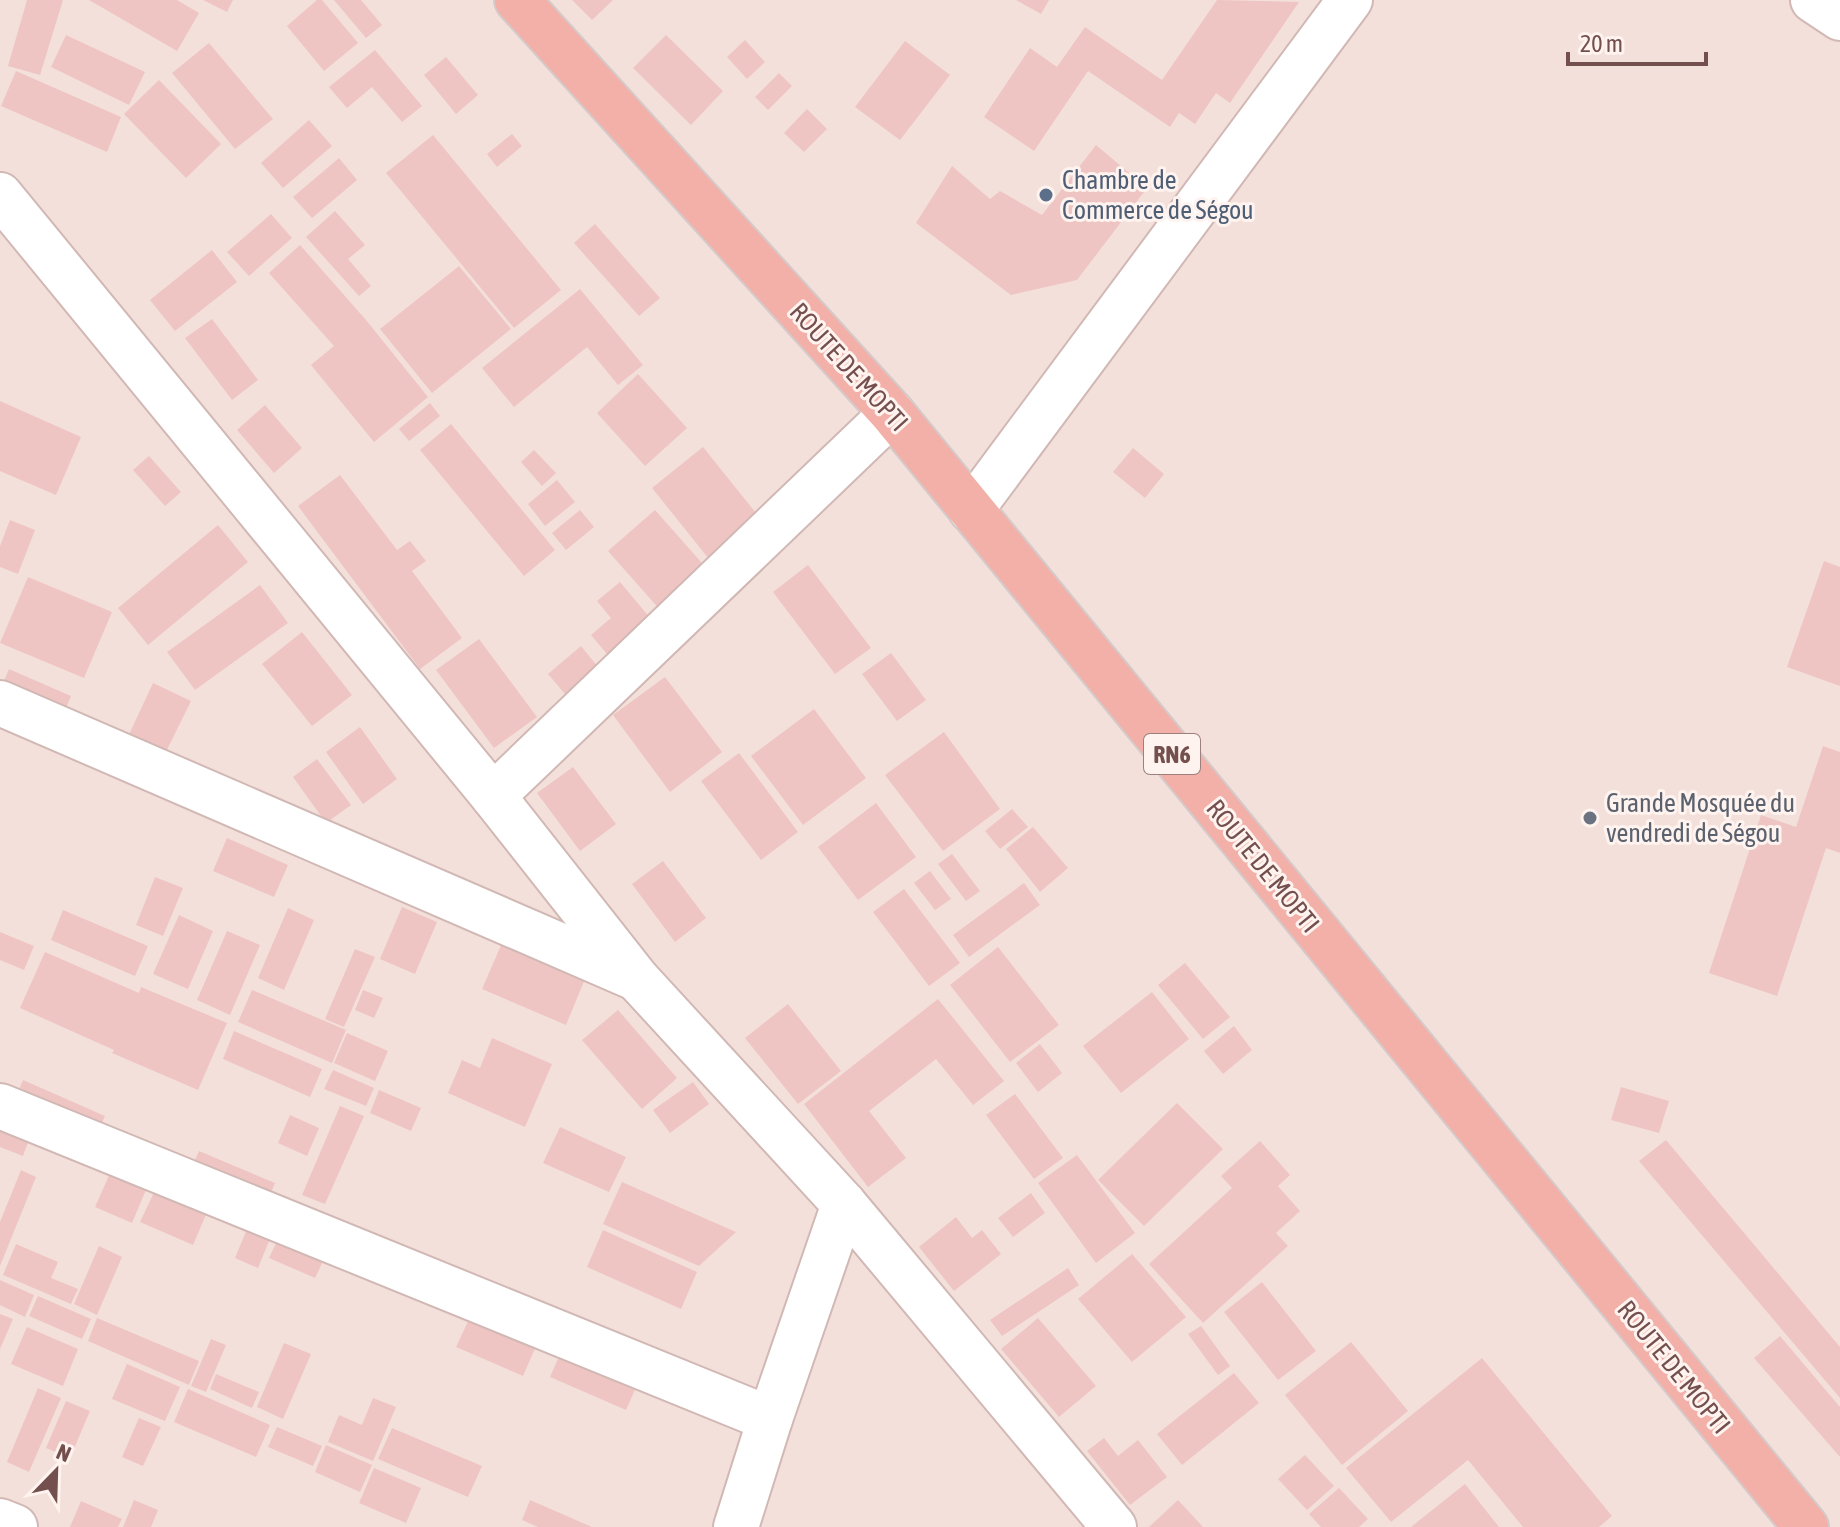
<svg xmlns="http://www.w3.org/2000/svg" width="1840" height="1527" font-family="'Asap Condensed',sans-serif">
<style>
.residential{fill:#f4e0db}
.building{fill:#eec5c3}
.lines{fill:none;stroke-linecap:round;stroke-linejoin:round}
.minor-casing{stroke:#d1b8b4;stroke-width:48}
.trunk-casing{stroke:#d5caca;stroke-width:48}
.minor{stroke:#fff;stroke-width:44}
.trunk{stroke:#f2b0a9;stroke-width:44}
.service-dot{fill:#5c6f8a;stroke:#fef3ef;stroke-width:3}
.worship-dot{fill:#6b7280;stroke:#fef3ef;stroke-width:3}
.labels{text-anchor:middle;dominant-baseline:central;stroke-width:6;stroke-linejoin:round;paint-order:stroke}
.shield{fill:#fef3ef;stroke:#9d807e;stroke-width:2}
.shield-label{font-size:24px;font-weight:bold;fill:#734f4e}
.service-label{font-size:26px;fill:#4e5e75;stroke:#fef3ef;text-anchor:start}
.street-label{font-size:26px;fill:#734f4e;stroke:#fef3ef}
.worship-label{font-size:26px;fill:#5b616d;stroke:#fef3ef;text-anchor:start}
</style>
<rect width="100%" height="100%" fill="#fbeee9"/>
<rect class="residential" x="0" y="0" width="1840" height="1527"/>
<g class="building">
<polygon points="27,0 63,0 40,75 8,66"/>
<polygon points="89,0 177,0 199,13 177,51"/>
<polygon points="203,0 233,0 227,12"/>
<polygon points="317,0 322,0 358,43 324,71 287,26"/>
<polygon points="334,0 361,0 382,25 366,38"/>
<polygon points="572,0 613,0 592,20"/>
<polygon points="1016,0 1049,0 1041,14"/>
<polygon points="1217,0 1299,2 1230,103 1216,93 1195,124 1179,113 1170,127 1088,71 1034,151 984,117 1030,48 1057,67 1085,27 1162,80"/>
<polygon points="66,35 145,72 129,105 51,67"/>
<polygon points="666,35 723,91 691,125 633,68"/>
<polygon points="745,40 765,62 747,79 727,57"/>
<polygon points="905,41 950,75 900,140 855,107"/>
<polygon points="209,43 273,119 235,149 172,73"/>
<polygon points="375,50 422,106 402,122 372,87 347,108 329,87"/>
<polygon points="446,57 478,95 456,114 424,75"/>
<polygon points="16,71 121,117 107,152 1,106"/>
<polygon points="779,73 792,86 768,110 755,97"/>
<polygon points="159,80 221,144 186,178 124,114"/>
<polygon points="807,109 827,129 804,152 784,133"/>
<polygon points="309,120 332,146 283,188 261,163"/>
<polygon points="512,134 522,146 497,167 487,154"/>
<polygon points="433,135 561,290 514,328 386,173"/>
<polygon points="1096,145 1147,188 1077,280 1011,295 916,223 952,166 990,199 1000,191 1042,215"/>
<polygon points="339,158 357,180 312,218 293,197"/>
<polygon points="335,211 365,245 348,259 371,286 359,296 306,237"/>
<polygon points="271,214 292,238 249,276 227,252"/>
<polygon points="595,224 660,298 639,316 574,243"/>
<polygon points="300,245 366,320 428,397 374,442 311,365 334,346 269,273"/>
<polygon points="212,250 237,282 175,331 150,300"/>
<polygon points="459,266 511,329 432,393 380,329"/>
<polygon points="580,289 643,365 618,385 587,347 514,407 482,368"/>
<polygon points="212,319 258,380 232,400 185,338"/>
<polygon points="638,374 687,428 645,466 597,413"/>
<polygon points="0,401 81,437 56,495 0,471"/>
<polygon points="430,403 440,416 409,441 399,429"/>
<polygon points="265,405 302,448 274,473 237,430"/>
<polygon points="451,424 555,550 524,576 420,450"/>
<polygon points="703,447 764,523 713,564 652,488"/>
<polygon points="1133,448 1164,474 1145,498 1113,472"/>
<polygon points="534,450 556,473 542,486 521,462"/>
<polygon points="149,456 181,492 165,506 133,470"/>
<polygon points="340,475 397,550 410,541 426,561 412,571 462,638 420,669 298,506"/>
<polygon points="557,480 575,502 545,526 528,504"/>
<polygon points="580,510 594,527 566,550 552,533"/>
<polygon points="655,510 709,571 662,612 608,551"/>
<polygon points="10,520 35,530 18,574 0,567 0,546"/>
<polygon points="218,525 248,562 148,645 118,608"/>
<polygon points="1824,561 1840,567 1840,686 1787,667"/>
<polygon points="808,565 871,648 835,674 773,592"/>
<polygon points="28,577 112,612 84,678 0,643"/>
<polygon points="620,582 651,619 607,654 591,635 611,618 597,601"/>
<polygon points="260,585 288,623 195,690 167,652"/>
<polygon points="302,632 352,695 312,726 262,664"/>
<polygon points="479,639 537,717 494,748 436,670"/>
<polygon points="581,646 598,667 565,694 548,674"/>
<polygon points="891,653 926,700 897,721 862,674"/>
<polygon points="9,669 71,696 61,720 0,690"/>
<polygon points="665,677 722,752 670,792 613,715"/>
<polygon points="153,683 191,701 162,760 125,743"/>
<polygon points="814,709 866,778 803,825 751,756"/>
<polygon points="360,727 397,779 363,804 326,752"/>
<polygon points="944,732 1000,809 943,851 885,775"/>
<polygon points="1823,746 1840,752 1840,853 1826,848 1777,996 1709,973 1761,815 1796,827"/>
<polygon points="739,753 798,832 761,860 701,781"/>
<polygon points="317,759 351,805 326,823 293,777"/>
<polygon points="573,767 616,824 580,851 537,793"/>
<polygon points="876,803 916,857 858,900 818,847"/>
<polygon points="1012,809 1028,827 1000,849 985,831"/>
<polygon points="1033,827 1068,868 1040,892 1006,849"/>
<polygon points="227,838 288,865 274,897 213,871"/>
<polygon points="952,854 980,891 966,901 938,864"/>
<polygon points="663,861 706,918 675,942 632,884"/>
<polygon points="930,871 951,899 935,910 914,883"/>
<polygon points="155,877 183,888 163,936 136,925"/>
<polygon points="1024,883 1040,905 969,957 953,935"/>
<polygon points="904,889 960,963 929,986 873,912"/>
<polygon points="402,907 437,922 415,974 380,959"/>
<polygon points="288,908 314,920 284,990 258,978"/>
<polygon points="63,910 148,946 135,976 51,940"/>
<polygon points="179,915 213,931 188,989 153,974"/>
<polygon points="227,931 260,945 230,1015 197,1000"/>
<polygon points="0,932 34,946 24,970 0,960"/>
<polygon points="502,943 585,979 566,1025 482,989"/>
<polygon points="998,947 1059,1025 1010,1062 950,985"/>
<polygon points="355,949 375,957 344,1027 325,1019"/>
<polygon points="45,952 139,993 141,987 227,1023 198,1090 112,1053 114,1050 20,1008"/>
<polygon points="1185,963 1230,1017 1203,1039 1158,985"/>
<polygon points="252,990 346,1030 332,1063 238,1022"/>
<polygon points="363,990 383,998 374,1018 355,1010"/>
<polygon points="1152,992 1189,1039 1121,1093 1083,1046"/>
<polygon points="938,999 1004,1081 973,1105 936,1059 869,1111 906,1158 868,1187 804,1104"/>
<polygon points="788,1004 841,1071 798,1104 745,1038"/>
<polygon points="618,1010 677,1078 642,1109 582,1040"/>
<polygon points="1234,1026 1252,1050 1223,1074 1204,1051"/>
<polygon points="234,1031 322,1069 310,1097 223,1059"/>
<polygon points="347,1033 388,1051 375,1081 334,1063"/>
<polygon points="492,1038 552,1064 525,1127 448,1093 462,1060 480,1068"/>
<polygon points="1040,1044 1062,1073 1038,1092 1016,1063"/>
<polygon points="333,1070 374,1088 366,1106 324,1089"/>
<polygon points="23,1080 105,1116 87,1157 6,1121"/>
<polygon points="693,1082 709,1104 670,1133 653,1110"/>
<polygon points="1621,1087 1669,1101 1659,1133 1611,1120"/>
<polygon points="379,1090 421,1108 411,1131 370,1113"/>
<polygon points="1015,1094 1063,1158 1034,1179 986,1115"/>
<polygon points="1177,1103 1223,1149 1144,1226 1098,1180"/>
<polygon points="340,1106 364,1116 325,1204 302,1195"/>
<polygon points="290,1115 319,1128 307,1156 278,1143"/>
<polygon points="0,1121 31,1134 23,1156 0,1147"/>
<polygon points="560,1127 626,1157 609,1192 543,1163"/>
<polygon points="1666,1140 1840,1347 1840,1398 1639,1161"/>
<polygon points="1260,1141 1290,1175 1278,1186 1300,1211 1276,1233 1288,1246 1203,1323 1149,1264 1232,1188 1221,1176"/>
<polygon points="199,1151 275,1183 259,1222 182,1189"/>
<polygon points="1077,1155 1135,1233 1096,1263 1038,1183"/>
<polygon points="115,1162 151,1178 132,1223 95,1207"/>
<polygon points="21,1170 36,1177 0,1266 0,1222"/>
<polygon points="622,1182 736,1232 699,1266 603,1224"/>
<polygon points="156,1188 208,1210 193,1245 140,1222"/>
<polygon points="1031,1193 1045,1213 1013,1237 998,1218"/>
<polygon points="956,1217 972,1238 982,1230 1001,1254 954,1291 919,1247"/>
<polygon points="249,1224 272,1234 258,1268 235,1258"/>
<polygon points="603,1230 697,1272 681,1309 587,1267"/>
<polygon points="280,1235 326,1255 315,1278 269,1258"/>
<polygon points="16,1244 58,1262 51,1278 78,1289 71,1304 3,1275"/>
<polygon points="99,1246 122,1257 97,1315 74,1304"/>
<polygon points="1132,1254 1186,1317 1132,1362 1078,1299"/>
<polygon points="1068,1268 1079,1285 1002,1336 990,1320"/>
<polygon points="0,1280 34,1295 25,1317 0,1305"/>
<polygon points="1262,1282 1316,1351 1278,1380 1224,1312"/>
<polygon points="38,1296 91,1319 82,1339 29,1316"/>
<polygon points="0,1314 13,1319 0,1349"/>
<polygon points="471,1315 537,1344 523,1376 456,1347"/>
<polygon points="97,1318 199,1361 189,1385 88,1341"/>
<polygon points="1038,1318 1096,1386 1059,1417 1001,1349"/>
<polygon points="1201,1326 1230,1366 1218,1375 1188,1334"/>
<polygon points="27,1327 78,1349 63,1386 11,1364"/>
<polygon points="1780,1336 1840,1407 1840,1457 1754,1358"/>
<polygon points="211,1339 226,1345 206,1392 191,1386"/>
<polygon points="1351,1342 1408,1411 1342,1465 1285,1395"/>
<polygon points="284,1343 311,1354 283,1419 257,1407"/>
<polygon points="561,1352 637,1385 626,1410 550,1377"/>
<polygon points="1482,1358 1612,1516 1599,1527 1523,1527 1468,1460 1391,1522 1346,1468"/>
<polygon points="127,1364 180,1387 165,1421 112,1399"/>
<polygon points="1234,1373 1259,1403 1182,1465 1157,1434"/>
<polygon points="216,1374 259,1392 252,1408 210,1389"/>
<polygon points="38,1388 61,1398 29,1472 7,1462"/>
<polygon points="188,1389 270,1425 256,1457 174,1422"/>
<polygon points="373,1398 396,1407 373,1461 328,1442 339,1415 362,1425"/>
<polygon points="66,1401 90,1411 70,1458 46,1448"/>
<polygon points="139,1418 161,1427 143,1466 122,1457"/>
<polygon points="277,1427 322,1446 313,1466 268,1447"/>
<polygon points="392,1428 482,1466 468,1497 378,1459"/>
<polygon points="1104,1438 1118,1456 1138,1440 1167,1477 1130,1505 1087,1451"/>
<polygon points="326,1445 372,1465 360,1492 315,1472"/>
<polygon points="1305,1455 1334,1486 1307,1510 1278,1479"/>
<polygon points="374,1468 421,1488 406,1523 359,1503"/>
<polygon points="1465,1484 1499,1527 1411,1527"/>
<polygon points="1339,1488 1368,1519 1359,1527 1321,1527 1309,1514"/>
<polygon points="134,1500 158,1510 151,1527 123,1527"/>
<polygon points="530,1500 592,1527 538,1527 522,1520"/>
<polygon points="1178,1500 1203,1527 1149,1527"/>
<polygon points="81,1501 122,1519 118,1527 70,1527"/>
</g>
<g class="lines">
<defs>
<g id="minor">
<polyline points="1813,0 1840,18"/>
<polyline points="0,195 493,796 638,980 844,1204 1114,1527"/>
<polyline points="971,510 1350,0"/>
<polyline points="0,703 633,977"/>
<polyline points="493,796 892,413"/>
<polyline points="0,1106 770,1419"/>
<polyline points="0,1521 15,1527"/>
<polyline points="736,1527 770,1419 844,1204"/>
</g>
<polyline id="trunk" points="517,0 892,413 1806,1527"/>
</defs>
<use href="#minor" class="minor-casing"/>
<use href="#trunk" class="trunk-casing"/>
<use href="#minor" class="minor"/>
<use href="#trunk" class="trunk"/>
</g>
<circle class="service-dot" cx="1046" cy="195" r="8"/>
<circle class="worship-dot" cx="1590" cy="818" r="8"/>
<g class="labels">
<rect class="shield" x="1144" y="734" width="56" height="40" rx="6"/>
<g class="shield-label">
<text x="1172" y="754">RN6</text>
</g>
<g class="service-label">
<text x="1062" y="180">Chambre de<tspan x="1062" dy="30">Commerce de Ségou</tspan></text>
</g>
<g class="street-label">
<text transform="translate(849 367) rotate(48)">ROUTE DE MOPTI</text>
<text transform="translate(1263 866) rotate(51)">ROUTE DE MOPTI</text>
<text transform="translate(1674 1367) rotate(51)">ROUTE DE MOPTI</text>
</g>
<g class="worship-label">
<text x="1606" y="803">Grande Mosquée du<tspan x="1606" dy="30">vendredi de Ségou</tspan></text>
</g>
</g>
<g transform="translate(56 1471) rotate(23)" stroke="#fef3ef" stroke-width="6" paint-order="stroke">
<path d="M0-6L14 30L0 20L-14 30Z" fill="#734f4e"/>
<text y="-12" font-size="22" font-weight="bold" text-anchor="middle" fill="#734f4e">N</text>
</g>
<path d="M1568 52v12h138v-12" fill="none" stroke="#734f4e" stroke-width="4"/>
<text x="1580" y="52" font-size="24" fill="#734f4e" stroke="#fef3ef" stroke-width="6" paint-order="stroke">20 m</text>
</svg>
